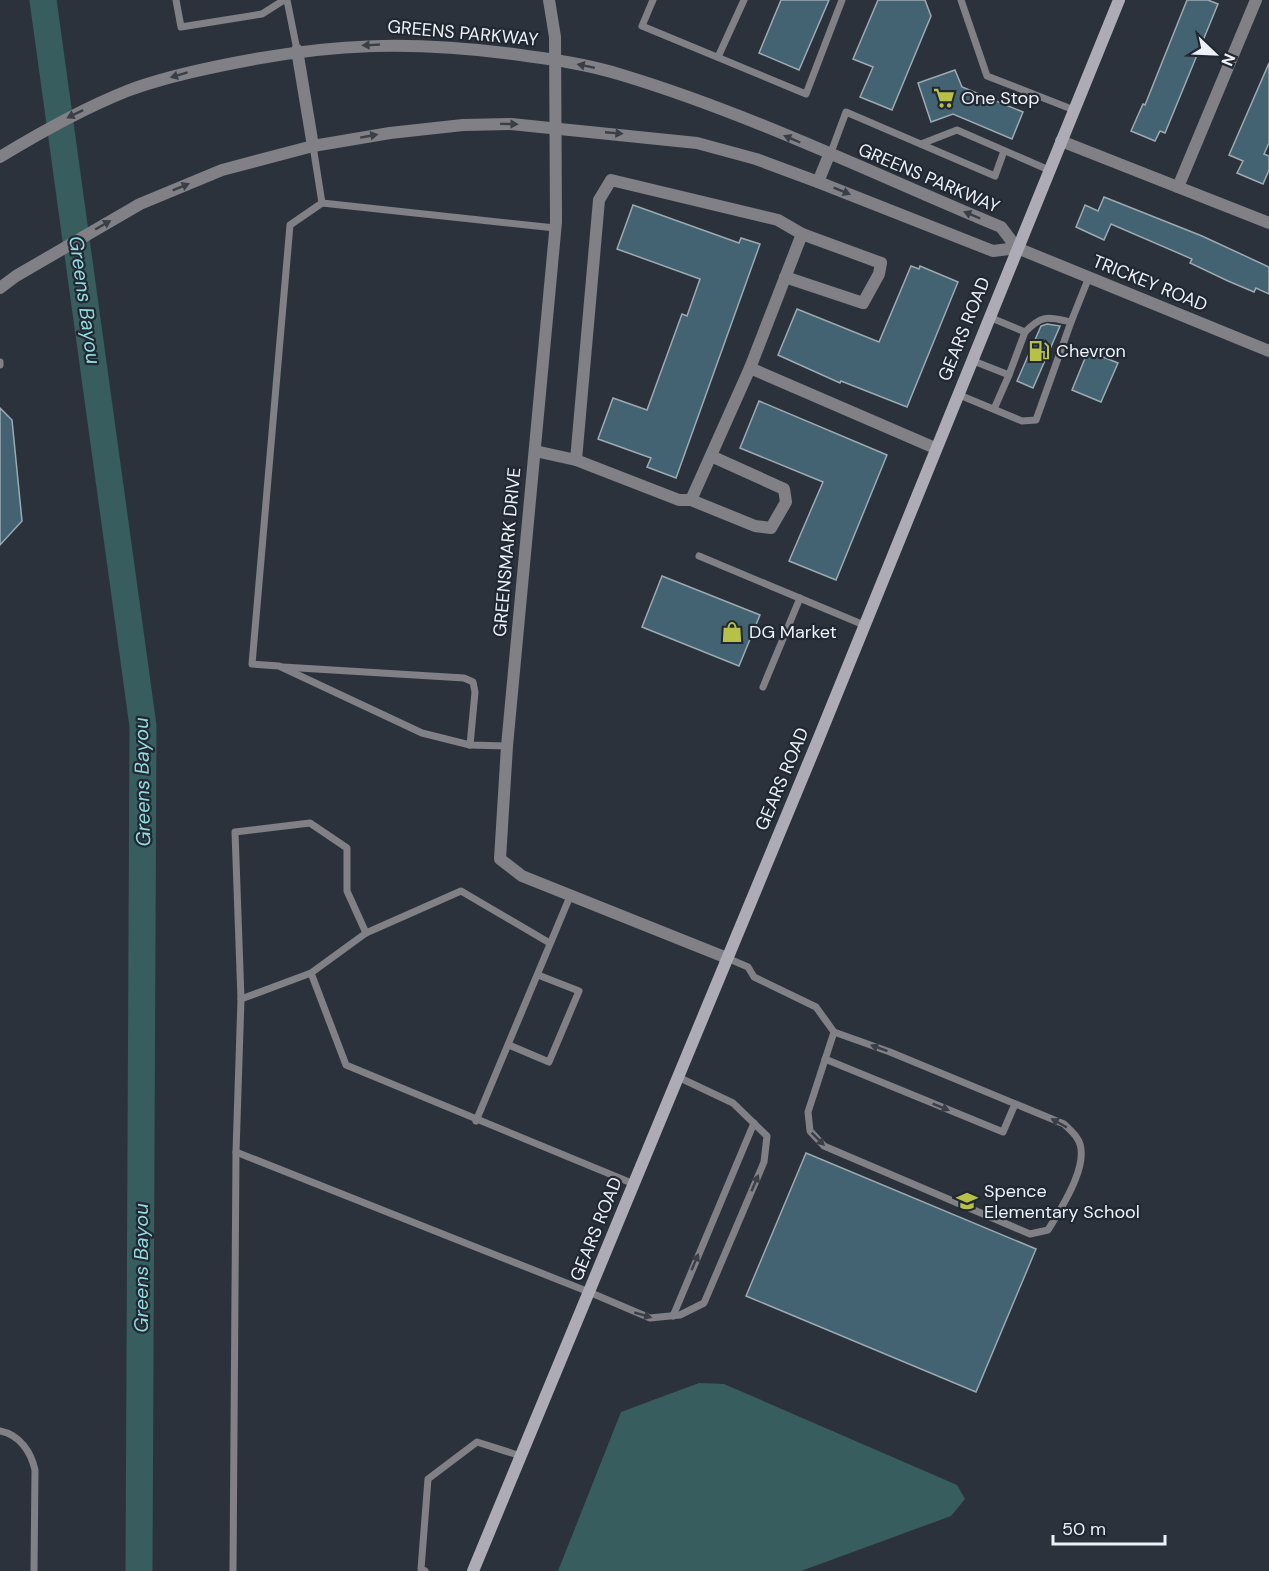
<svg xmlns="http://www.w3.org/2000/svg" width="1269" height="1571" font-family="'DM Sans',sans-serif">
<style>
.water{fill:#375d5f}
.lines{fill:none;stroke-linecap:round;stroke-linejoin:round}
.river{stroke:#375d5f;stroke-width:27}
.building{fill:#446372;stroke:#9caab2;stroke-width:1.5}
.service{stroke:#808086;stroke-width:7}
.minor{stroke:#808086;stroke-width:12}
.tertiary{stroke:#808086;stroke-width:12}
.secondary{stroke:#adacb6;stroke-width:12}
.oneway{fill:#3a3e47}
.labels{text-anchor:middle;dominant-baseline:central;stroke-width:4.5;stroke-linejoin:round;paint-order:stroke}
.street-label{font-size:18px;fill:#edf1f8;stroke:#222832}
.poi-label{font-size:18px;fill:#edf1f8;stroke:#222832;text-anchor:start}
.water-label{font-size:20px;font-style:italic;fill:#91dbdf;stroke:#222832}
</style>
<rect width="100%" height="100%" fill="#2c323c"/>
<polygon class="water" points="699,1383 724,1384 957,1485 965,1499 951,1516 801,1571 558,1571 621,1412"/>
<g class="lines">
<polyline class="river" points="43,0 143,726 139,1571"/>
</g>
<g class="building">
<polygon points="781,0 829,0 799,70 759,53"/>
<polygon points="878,0 925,0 931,16 892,110 860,97 873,67 853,59"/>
<polygon points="1187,0 1208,0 1218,4 1165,133 1160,131 1155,141 1131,131 1143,104 1145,105"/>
<polygon points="1269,63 1269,143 1264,154 1269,156 1269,170 1263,184 1237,173 1243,161 1229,155"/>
<polygon points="955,70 962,87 1023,112 1012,139 953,114 931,122 918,83"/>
<polygon points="1104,197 1202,236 1269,267 1269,294 1256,288 1254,292 1228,281 1190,263 1192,259 1111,224 1104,240 1076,227 1085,205 1098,211"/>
<polygon points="633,205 739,243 741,238 760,244 676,478 647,467 651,458 598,439 613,398 647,410 682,314 687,316 700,279 617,249"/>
<polygon points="911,266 919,269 920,266 958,282 907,407 841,381 840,383 778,355 797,309 879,342"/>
<polygon points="1047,324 1060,326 1033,388 1017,381 1041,326"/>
<polygon points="1088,351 1118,363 1101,402 1072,390"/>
<polygon points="759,401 887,455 836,580 789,561 823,482 740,448"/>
<polygon points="0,408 12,420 22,521 0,545"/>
<polygon points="662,576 760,615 739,666 642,627"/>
<polygon points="806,1153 1036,1249 976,1392 746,1296"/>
</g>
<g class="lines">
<g class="service">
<polyline points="176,0 181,27 262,14 284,0"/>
<polyline points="287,0 297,50"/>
<polyline points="653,0 642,26 806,94 842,0"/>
<polyline points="961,0 987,76 1074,110"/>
<polyline points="718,57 744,0"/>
<polyline points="921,144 957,130 1049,170"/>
<polyline points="313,146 322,203 290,225 252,664 279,666 422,733 470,745 507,746"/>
<polyline points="830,155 846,112 995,176 1004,151"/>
<polyline points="322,203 555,228"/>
<path d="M1025 332C1043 314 1048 317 1071 322L1089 277"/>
<polyline points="971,360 1009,375 1025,332 989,317"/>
<polyline points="0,362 0,365"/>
<polyline points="957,394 1022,421 1036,420 1071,322"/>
<polyline points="994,409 1009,375"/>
<polyline points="699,556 864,625"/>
<polyline points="283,667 464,678 473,682 475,692 470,745"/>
<polyline points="763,687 800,598"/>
<path d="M727 958 748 967 754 977 816 1007 834 1032 890 1052 1064 1124C1068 1128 1074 1133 1077 1138 1093 1161 1060 1210 1048 1230L1030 1234 824 1146 810 1131 808 1112 834 1032"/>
<polyline points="311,973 346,1065 634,1184"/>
<polyline points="241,999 311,973 366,933 461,891 548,942"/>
<polyline points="509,1045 549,1062 579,991 538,975"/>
<polyline points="825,1059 1003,1132 1015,1104"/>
<polyline points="476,1121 571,894"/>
<polyline points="236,1152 589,1292 650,1318 680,1315 704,1303 764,1162 767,1136 733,1103 678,1077"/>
<polyline points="673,1316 754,1123"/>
<path d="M0 1431C20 1435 31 1452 35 1470L34 1571"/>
<polyline points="233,1571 236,1152 241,999 235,832 310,823 347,848 347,891 366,933"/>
<polyline points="425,1571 421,1569 428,1479 477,1442 521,1456"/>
</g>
<g class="minor">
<polyline points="549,0 555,37 556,222 507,746 500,859 522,876 727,958"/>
<polyline points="1061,141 1269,223"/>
<polyline points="1178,187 1256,0"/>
<polyline points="785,277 863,303 879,274 881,263 802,234"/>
<polyline points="535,451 576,460 599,200 611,180 778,220 802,234 750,368 935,448"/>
<polyline points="576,460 679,500 691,500 750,368"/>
<polyline points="691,500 755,526 771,528 786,502 784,489 711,456"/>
</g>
<g class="tertiary">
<polyline points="297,50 313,146"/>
<path d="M0 157C41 132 82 109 127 91 161 78 198 70 234 63 334 43 412 41 513 54 550 59 587 64 622 75 751 114 876 175 1001 227L1017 248 1269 351"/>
<polyline points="818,182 829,155"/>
<polyline points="0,288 16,276 140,204 222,170 313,146 390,133 463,125 511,124 697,143 756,159 818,182 993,251 1017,248"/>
</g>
<polyline class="secondary" points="473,1571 818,740 1119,0"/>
</g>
<defs><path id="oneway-solid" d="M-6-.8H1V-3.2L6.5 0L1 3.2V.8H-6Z" transform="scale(1.5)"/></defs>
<g class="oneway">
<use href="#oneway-solid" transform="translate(371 45) rotate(177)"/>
<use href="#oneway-solid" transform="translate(586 66) rotate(-168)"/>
<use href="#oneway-solid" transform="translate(179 75) rotate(163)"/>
<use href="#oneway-solid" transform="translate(75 114) rotate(154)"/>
<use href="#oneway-solid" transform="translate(509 124) rotate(1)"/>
<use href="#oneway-solid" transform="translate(614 133) rotate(5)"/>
<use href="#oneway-solid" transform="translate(369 136) rotate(-10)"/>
<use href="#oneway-solid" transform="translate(792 139) rotate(-157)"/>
<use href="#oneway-solid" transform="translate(181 187) rotate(-22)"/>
<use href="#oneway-solid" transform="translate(842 191) rotate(22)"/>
<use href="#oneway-solid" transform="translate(972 215) rotate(-157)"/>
<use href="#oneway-solid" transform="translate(103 225) rotate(-30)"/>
<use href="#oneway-solid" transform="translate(879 1048) rotate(-160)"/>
<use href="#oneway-solid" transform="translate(941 1107) rotate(22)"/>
<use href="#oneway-solid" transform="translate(1059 1123) rotate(-151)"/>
<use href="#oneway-solid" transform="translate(818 1139) rotate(45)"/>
<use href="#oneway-solid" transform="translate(755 1183) rotate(-67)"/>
<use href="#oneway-solid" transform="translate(695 1262) rotate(-67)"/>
<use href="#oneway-solid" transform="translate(643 1315) rotate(16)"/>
</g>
<defs>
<symbol id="supermarket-bare" viewBox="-9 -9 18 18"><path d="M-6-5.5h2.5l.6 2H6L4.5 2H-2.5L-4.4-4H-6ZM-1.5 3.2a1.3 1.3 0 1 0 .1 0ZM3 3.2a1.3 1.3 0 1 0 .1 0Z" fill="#b8c147" stroke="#222832" stroke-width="2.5" paint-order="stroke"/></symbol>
<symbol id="fuel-bare" viewBox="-9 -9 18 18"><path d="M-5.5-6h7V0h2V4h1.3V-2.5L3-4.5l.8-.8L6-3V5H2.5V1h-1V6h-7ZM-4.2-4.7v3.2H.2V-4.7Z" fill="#b8c147" stroke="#222832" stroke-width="2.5" paint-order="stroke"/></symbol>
<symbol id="shop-bare" viewBox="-9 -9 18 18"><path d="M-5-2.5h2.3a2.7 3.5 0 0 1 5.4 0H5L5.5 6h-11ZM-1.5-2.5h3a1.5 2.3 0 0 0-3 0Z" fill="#b8c147" stroke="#222832" stroke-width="2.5" paint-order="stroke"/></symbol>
<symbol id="school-bare" viewBox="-9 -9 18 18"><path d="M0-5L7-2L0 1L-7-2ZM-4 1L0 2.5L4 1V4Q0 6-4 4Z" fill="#b8c147" stroke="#222832" stroke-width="2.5" paint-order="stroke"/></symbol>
</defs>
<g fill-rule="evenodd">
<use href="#supermarket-bare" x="929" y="83" width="30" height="30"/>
<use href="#fuel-bare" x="1024" y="336" width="30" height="30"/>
<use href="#shop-bare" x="717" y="617" width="30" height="30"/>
<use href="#school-bare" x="952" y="1186" width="30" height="30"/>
</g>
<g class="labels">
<g class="street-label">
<text transform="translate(463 33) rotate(5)">GREENS PARKWAY</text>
<text transform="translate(929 178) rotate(23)">GREENS PARKWAY</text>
<text transform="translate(1150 283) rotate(22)">TRICKEY ROAD</text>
<text transform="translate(964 329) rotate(-68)">GEARS ROAD</text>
<text transform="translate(507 552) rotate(-85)">GREENSMARK DRIVE</text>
<text transform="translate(782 779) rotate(-67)">GEARS ROAD</text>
<text transform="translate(596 1229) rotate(-68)">GEARS ROAD</text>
</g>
<g class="poi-label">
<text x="961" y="98">One Stop</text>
<text x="1056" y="351">Chevron</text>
<text x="749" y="632">DG Market</text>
<text x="984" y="1191">Spence<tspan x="984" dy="21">Elementary School</tspan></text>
</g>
<g class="water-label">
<text transform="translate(85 300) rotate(82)">Greens Bayou</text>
<text transform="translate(142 782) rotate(-91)">Greens Bayou</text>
<text transform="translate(141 1268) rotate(-90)">Greens Bayou</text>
</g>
</g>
<g transform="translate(1215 54) rotate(113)" stroke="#222832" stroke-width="4.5" paint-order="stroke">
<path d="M0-4.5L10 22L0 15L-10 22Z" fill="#edf1f8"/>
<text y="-9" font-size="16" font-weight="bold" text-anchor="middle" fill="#edf1f8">N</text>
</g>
<path d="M1053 1535v9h112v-9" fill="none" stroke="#edf1f8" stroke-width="3"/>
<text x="1062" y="1535" font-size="18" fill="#edf1f8" stroke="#222832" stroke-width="4.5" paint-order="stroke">50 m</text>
</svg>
